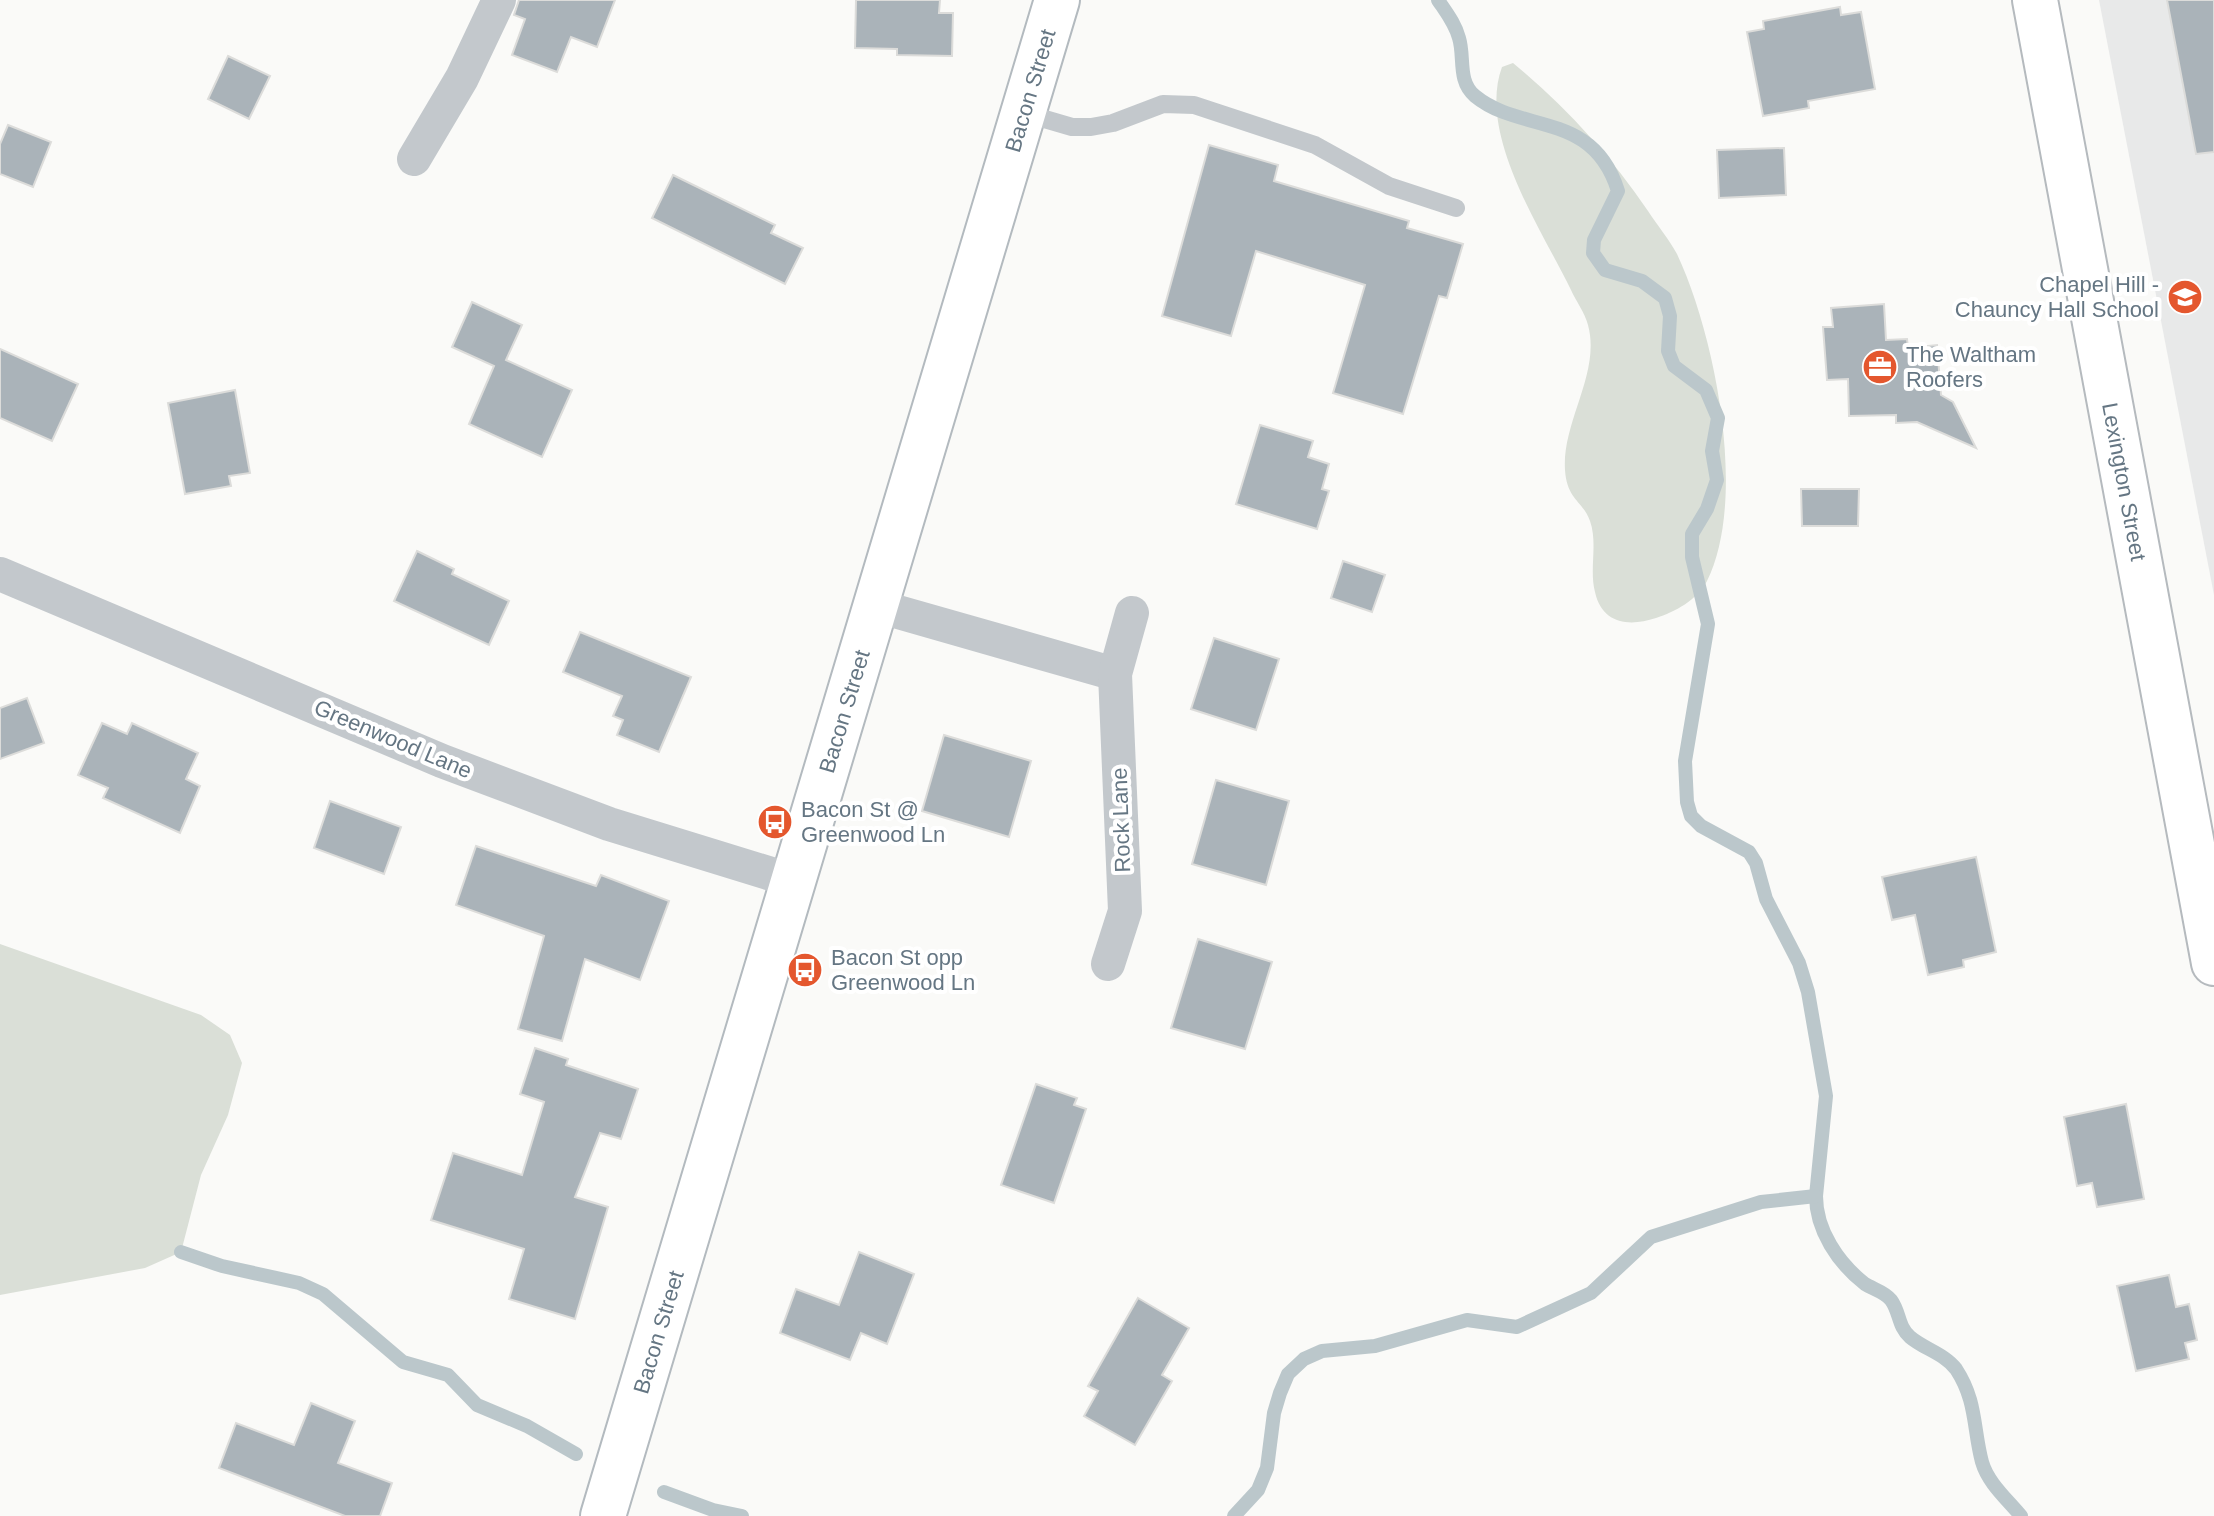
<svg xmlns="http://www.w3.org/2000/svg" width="2214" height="1516" font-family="Helvetica,sans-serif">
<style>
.built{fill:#e8e9e9}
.green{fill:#dadfd7}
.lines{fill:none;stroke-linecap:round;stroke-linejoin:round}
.stream{stroke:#bbc7cb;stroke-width:14}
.building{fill:#aab3b9;stroke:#dcdcda;stroke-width:2}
.secondary-casing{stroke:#b3babf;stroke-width:48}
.primary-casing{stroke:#b5babe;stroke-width:48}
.service{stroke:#c3c8cc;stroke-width:18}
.minor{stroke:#c3c8cc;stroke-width:34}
.secondary{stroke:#fff;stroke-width:44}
.primary{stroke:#fff;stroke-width:44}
.labels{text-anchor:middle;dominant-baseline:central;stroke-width:8;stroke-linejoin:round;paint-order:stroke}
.street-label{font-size:22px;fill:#657683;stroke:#fff}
.poi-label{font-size:22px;fill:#657683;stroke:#fff;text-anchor:start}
</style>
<rect width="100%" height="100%" fill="#fafaf8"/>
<polygon class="built" points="2099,0 2214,0 2214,595"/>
<g class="green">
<path d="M1513 63C1565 106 1610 155 1648 211 1657 225 1669 239 1677 254 1715 335 1748 498 1707 581 1697 600 1675 612 1656 618 1629 627 1602 624 1595 592 1589 569 1598 544 1590 521 1583 501 1567 500 1565 470 1562 421 1601 373 1588 325 1585 313 1576 301 1571 290 1542 230 1477 135 1502 67Z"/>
<polygon points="0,944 201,1015 230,1035 242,1063 228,1115 201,1175 181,1252 145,1268 0,1295"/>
</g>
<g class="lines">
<g class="stream">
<path d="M1438 0C1446 12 1455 23 1459 38 1465 57 1457 81 1475 96 1521 134 1593 110 1618 191L1594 240 1593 253 1605 270 1642 281 1665 298 1670 316 1668 351 1674 366 1706 390 1718 418 1712 451 1717 480 1707 509 1692 534V557L1708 624 1685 761 1687 802 1691 816 1701 826 1749 852 1756 863 1766 899 1799 963 1808 992 1826 1096 1816 1196C1816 1230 1838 1263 1865 1284 1873 1289 1885 1292 1891 1300 1900 1312 1898 1327 1910 1337 1924 1349 1945 1354 1956 1369 1977 1401 1973 1428 1982 1462 1988 1483 2007 1499 2021 1516"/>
<polyline points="181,1252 222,1266 299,1283 323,1294 403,1362 448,1375 477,1405 527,1426 576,1454"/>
<polyline points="664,1492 713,1510 742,1516"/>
<polyline points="1234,1516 1258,1490 1267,1468 1274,1413 1280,1393 1288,1374 1304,1359 1322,1351 1375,1346 1467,1320 1517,1327 1591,1293 1651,1237 1761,1202 1816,1196"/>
</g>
</g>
<g class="building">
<polygon points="519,0 615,0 597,47 571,37 557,72 512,55 525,19 514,15"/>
<polygon points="856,0 940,0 939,13 953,13 952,56 897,55 897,49 855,48"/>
<polygon points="2167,0 2214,0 2214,152 2196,154"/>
<polygon points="1840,7 1841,15 1861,12 1875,89 1808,101 1809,108 1763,116 1747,32 1764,29 1763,21"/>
<polygon points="228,56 270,76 249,119 208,99"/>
<polygon points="8,125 51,142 33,187 0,174 0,144"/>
<polygon points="1209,145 1278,165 1274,181 1409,221 1407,228 1463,244 1447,298 1439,296 1403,414 1333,393 1365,285 1256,251 1231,336 1162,316"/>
<polygon points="1784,148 1786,195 1719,198 1717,150"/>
<polygon points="673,175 775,225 771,233 803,248 785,284 652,218"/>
<polygon points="472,302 522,325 506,360 572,390 542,457 469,424 494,366 452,347"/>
<polygon points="1884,304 1886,340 1907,339 1908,348 1937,345 1941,395 1953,402 1976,448 1917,422 1896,423 1896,415 1849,416 1848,379 1827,380 1823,327 1833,327 1831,308"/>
<polygon points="0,349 78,384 52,441 0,418"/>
<polygon points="235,390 250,473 229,476 231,486 185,494 168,403"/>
<polygon points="1260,425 1313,441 1308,457 1329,464 1322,489 1329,491 1317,529 1236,504"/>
<polygon points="1801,489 1859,489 1858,526 1802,526"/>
<polygon points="417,551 454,569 452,574 509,601 489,645 394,601"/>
<polygon points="1343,561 1385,575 1372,612 1331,598"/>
<polygon points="580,632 691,677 659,752 617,735 623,720 613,716 622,696 563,672"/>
<polygon points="1214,638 1279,659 1256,730 1191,709"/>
<polygon points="27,698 44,743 0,759 0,708"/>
<polygon points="102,723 127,734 132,723 198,753 186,779 200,786 180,833 103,798 108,788 78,775"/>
<polygon points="944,735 1031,761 1009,837 922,811"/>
<polygon points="1216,780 1289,801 1266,885 1192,864"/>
<polygon points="330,801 401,827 384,874 314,848"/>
<polygon points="476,846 596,886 601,875 669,901 640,980 585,959 562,1041 518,1029 544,936 456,905"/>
<polygon points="1976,857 1996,952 1963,960 1964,967 1928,975 1915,915 1892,920 1882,877"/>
<polygon points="1198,939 1272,962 1245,1049 1171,1028"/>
<polygon points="535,1048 568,1059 566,1065 638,1089 621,1139 600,1133 575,1197 608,1207 575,1319 509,1299 524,1249 431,1220 453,1153 522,1175 544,1102 520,1094"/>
<polygon points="1036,1084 1077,1098 1074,1105 1086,1109 1054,1203 1001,1185"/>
<polygon points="2126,1104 2144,1199 2097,1207 2092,1183 2077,1186 2064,1117"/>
<polygon points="859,1252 914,1274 887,1344 861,1333 850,1360 780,1333 796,1289 839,1305"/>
<polygon points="2169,1275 2176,1307 2189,1304 2197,1340 2185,1343 2189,1359 2136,1371 2117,1286"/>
<polygon points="1138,1298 1189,1328 1162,1375 1172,1381 1135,1445 1084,1416 1098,1391 1088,1386"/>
<polygon points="311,1403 355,1421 338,1463 392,1483 380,1516 345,1516 219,1468 236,1423 294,1445"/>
</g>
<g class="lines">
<defs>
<g id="secondary">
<path id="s1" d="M603 1516 1057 0"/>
</g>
<g id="primary">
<path id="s2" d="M2035 0 2214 963"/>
</g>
</defs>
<use href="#secondary" class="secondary-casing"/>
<use href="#primary" class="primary-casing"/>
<polyline class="service" points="1024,113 1072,127 1091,127 1113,123 1163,104 1194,105 1315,145 1389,186 1456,208"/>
<g class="minor">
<polyline points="414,159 462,78 499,0"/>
<polyline points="0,574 442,761 609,824 794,881"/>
<polyline points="877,606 1115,674"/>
<polyline points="1108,964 1125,911 1115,674 1132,613"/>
</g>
<use href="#secondary" class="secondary"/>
<use href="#primary" class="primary"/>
</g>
<defs>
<symbol id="school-disc" viewBox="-11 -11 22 22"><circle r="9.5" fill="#e4572e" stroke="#fff"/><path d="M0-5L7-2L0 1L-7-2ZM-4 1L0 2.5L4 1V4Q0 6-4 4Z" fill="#fff"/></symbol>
<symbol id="office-disc" viewBox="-11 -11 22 22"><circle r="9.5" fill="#e4572e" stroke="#fff"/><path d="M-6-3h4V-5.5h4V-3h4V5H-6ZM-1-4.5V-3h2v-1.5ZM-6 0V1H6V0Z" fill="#fff"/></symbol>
<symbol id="bus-disc" viewBox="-11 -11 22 22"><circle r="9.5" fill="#e4572e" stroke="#fff"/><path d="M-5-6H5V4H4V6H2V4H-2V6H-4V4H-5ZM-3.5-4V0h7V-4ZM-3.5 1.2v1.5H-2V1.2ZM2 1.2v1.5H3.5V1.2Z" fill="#fff"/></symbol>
</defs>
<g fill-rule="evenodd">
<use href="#school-disc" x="2165" y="277" width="40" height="40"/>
<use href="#office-disc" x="1860" y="347" width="40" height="40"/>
<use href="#bus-disc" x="755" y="802" width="40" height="40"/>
<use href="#bus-disc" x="785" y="950" width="40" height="40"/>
</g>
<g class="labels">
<g class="street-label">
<text stroke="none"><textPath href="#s1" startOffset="1488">Bacon Street</textPath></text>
<text stroke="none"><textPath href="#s2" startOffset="490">Lexington Street</textPath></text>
<text stroke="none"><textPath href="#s1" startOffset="840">Bacon Street</textPath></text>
<text transform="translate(393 739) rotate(23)">Greenwood Lane</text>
<text transform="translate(1121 820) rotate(-92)">Rock Lane</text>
<text stroke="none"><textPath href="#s1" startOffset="192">Bacon Street</textPath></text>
</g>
<g class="poi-label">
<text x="2159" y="284" text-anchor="end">Chapel Hill -<tspan x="2159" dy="25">Chauncy Hall School</tspan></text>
<text x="1906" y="354">The Waltham<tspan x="1906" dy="25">Roofers</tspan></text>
<text x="801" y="809">Bacon St @<tspan x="801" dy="25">Greenwood Ln</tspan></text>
<text x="831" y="957">Bacon St opp<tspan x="831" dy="25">Greenwood Ln</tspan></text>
</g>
</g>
</svg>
